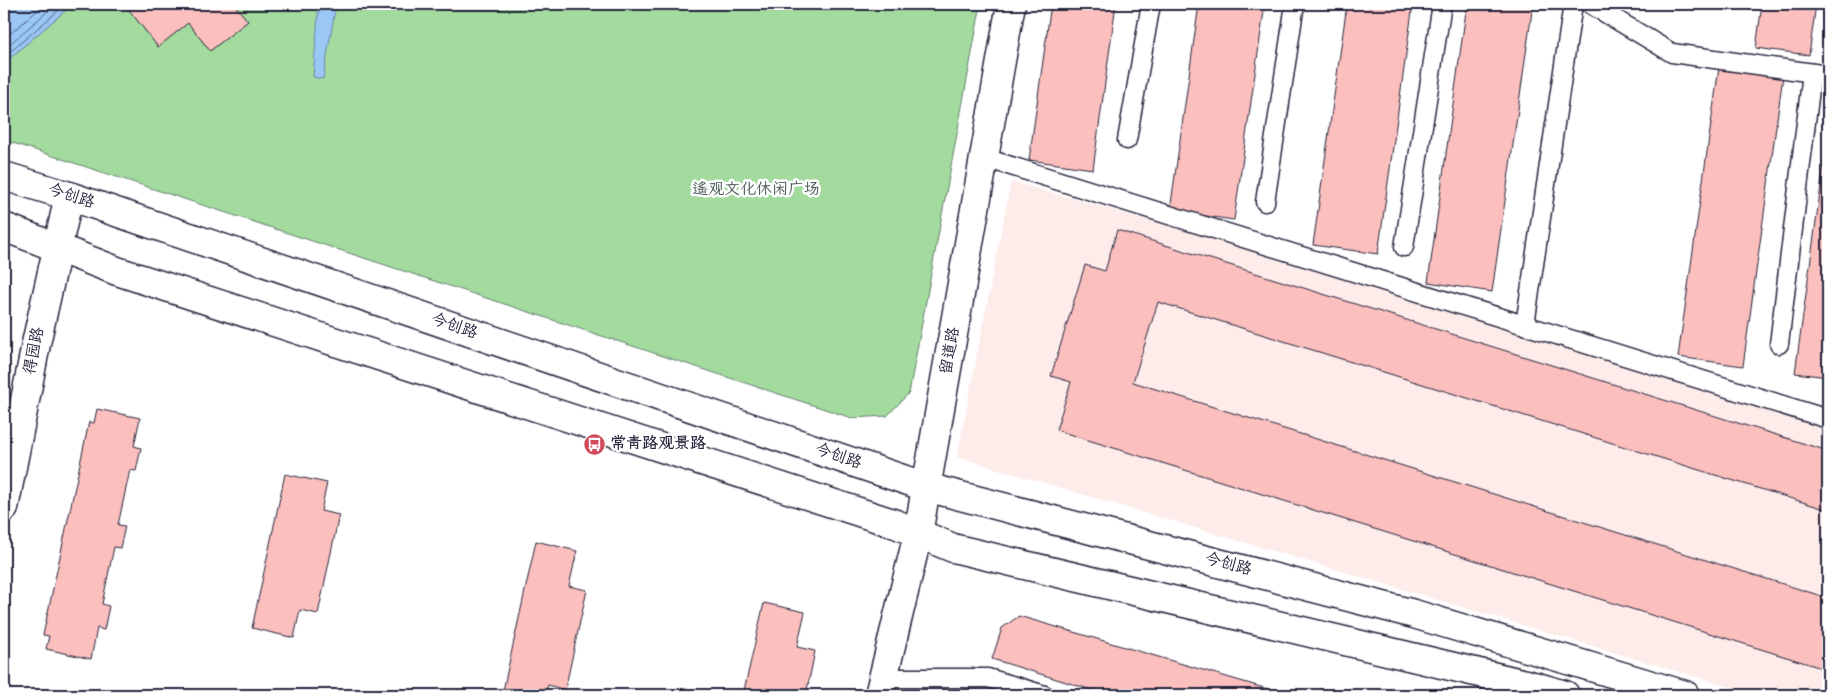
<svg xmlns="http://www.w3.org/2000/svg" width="1832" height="699" font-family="Dekko,'LXGW WenKai TC',sans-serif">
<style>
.built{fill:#feeceb}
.green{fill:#a3db9f;stroke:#627e6d}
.water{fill:#9bc7f5;stroke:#6b85ab}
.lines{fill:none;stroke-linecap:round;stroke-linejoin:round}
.shore{stroke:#526485;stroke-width:1}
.building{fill:#fbbfbd;stroke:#22223b}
.lane-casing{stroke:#22223b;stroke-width:21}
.street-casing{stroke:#22223b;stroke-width:31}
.secondary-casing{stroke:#22223b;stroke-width:31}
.lane{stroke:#fff;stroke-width:18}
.street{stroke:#fff;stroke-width:28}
.secondary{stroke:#fff;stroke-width:28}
.labels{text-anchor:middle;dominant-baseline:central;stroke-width:5;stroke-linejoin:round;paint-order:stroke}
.park-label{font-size:16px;fill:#495a59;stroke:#fff}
.street-label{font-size:16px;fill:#22223b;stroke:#fff}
.poi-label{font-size:16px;font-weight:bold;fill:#22223b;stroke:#fff;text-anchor:start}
</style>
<rect width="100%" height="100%" fill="#fff"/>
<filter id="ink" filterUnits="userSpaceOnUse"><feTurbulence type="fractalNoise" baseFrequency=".02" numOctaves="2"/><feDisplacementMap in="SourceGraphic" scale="10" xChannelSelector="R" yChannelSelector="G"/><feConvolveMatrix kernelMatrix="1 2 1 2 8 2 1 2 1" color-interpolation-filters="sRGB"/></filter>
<g filter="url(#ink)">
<polygon class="built" points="1011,181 1507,322 1828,430 1828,695 1757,695 957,457"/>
<polygon class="green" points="73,4 981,4 909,393 887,416 852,418 4,140 4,63"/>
<g class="water">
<polygon points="4,4 73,4 4,63"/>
<polygon points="319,4 336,4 323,79 313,77"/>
</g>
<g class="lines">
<g class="shore">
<polyline points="4,39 45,4"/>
<polyline points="4,49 56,4"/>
<polyline points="4,57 66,4"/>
</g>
</g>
<g class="building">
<polygon points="129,4 234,4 248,21 210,51 188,23 158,47 126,6"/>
<polygon points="1051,4 1116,4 1093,169 1029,160"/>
<polygon points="1199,4 1265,4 1234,220 1170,211"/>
<polygon points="1347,4 1413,4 1378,254 1313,245"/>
<polygon points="1467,4 1533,4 1492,292 1428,282"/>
<polygon points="1762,4 1816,4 1809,55 1756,48"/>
<polygon points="1719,67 1783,76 1743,366 1678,357"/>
<polygon points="1828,135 1828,377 1795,373"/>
<polygon points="1117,230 1828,451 1828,510 1158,302 1133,382 1828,598 1828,670 1056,430 1071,382 1051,376 1085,265 1105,271"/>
<polygon points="97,409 140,418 134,446 141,448 136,471 130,470 118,525 125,526 120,548 114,547 102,604 109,606 104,630 97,628 91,659 46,649 49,636 43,635 89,422 94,423"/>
<polygon points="285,474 327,483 321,511 339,515 318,614 300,610 294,638 252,628"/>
<polygon points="536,541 577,551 569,586 587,590 565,690 548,685 545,695 502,695"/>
<polygon points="764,603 805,612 797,647 815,651 806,695 743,695"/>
<polygon points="1019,616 1288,695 1108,695 992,659 1002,628"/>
</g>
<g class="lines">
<defs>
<g id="lane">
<polyline points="1590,4 1672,53 1828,75"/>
<polyline points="1127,140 1151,4"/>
<polyline points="985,158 1828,419"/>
<polyline points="1265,202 1295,4"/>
<polyline points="1404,247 1442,4"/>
<polyline points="1525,325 1573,4"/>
<polyline points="1779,344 1812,73"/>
<polyline points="882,678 988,678 1045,695"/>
</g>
<polyline id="street" points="4,508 37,339 69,196"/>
<g id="secondary">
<polyline points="4,176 69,196 926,487 1414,614 1685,695"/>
<polyline points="4,227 117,271 896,524 953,548 1534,686 1565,695"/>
<polyline points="879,695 918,534 1011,4"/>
</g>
</defs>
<use href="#lane" class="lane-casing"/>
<use href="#street" class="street-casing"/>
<use href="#secondary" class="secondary-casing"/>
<use href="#lane" class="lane"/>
<use href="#street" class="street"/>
<use href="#secondary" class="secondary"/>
</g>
</g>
<defs>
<symbol id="bus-disc" viewBox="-11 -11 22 22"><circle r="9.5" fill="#d1495b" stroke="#fff"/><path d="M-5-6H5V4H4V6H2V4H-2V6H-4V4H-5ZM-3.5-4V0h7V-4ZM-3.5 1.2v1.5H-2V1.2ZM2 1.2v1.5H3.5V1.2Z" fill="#fff"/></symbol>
</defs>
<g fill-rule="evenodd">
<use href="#bus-disc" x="582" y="432" width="25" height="25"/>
</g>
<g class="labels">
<g class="park-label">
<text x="756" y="190">遥观文化休闲广场</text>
</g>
<g class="street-label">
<text transform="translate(71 197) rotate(18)">今创路</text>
<text transform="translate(454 327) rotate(19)">今创路</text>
<text transform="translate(35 351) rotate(-79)">得园路</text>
<text transform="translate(951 351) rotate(-80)">留道路</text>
<text transform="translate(838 457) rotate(19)">今创路</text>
<text transform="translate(1228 565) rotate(15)">今创路</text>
</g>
<g class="poi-label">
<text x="610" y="444">常青路观景路</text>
</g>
</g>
<rect width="1832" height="699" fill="none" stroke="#fff" stroke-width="20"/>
<rect x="10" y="10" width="1812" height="679" fill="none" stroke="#22223b" stroke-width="2" filter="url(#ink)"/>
</svg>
